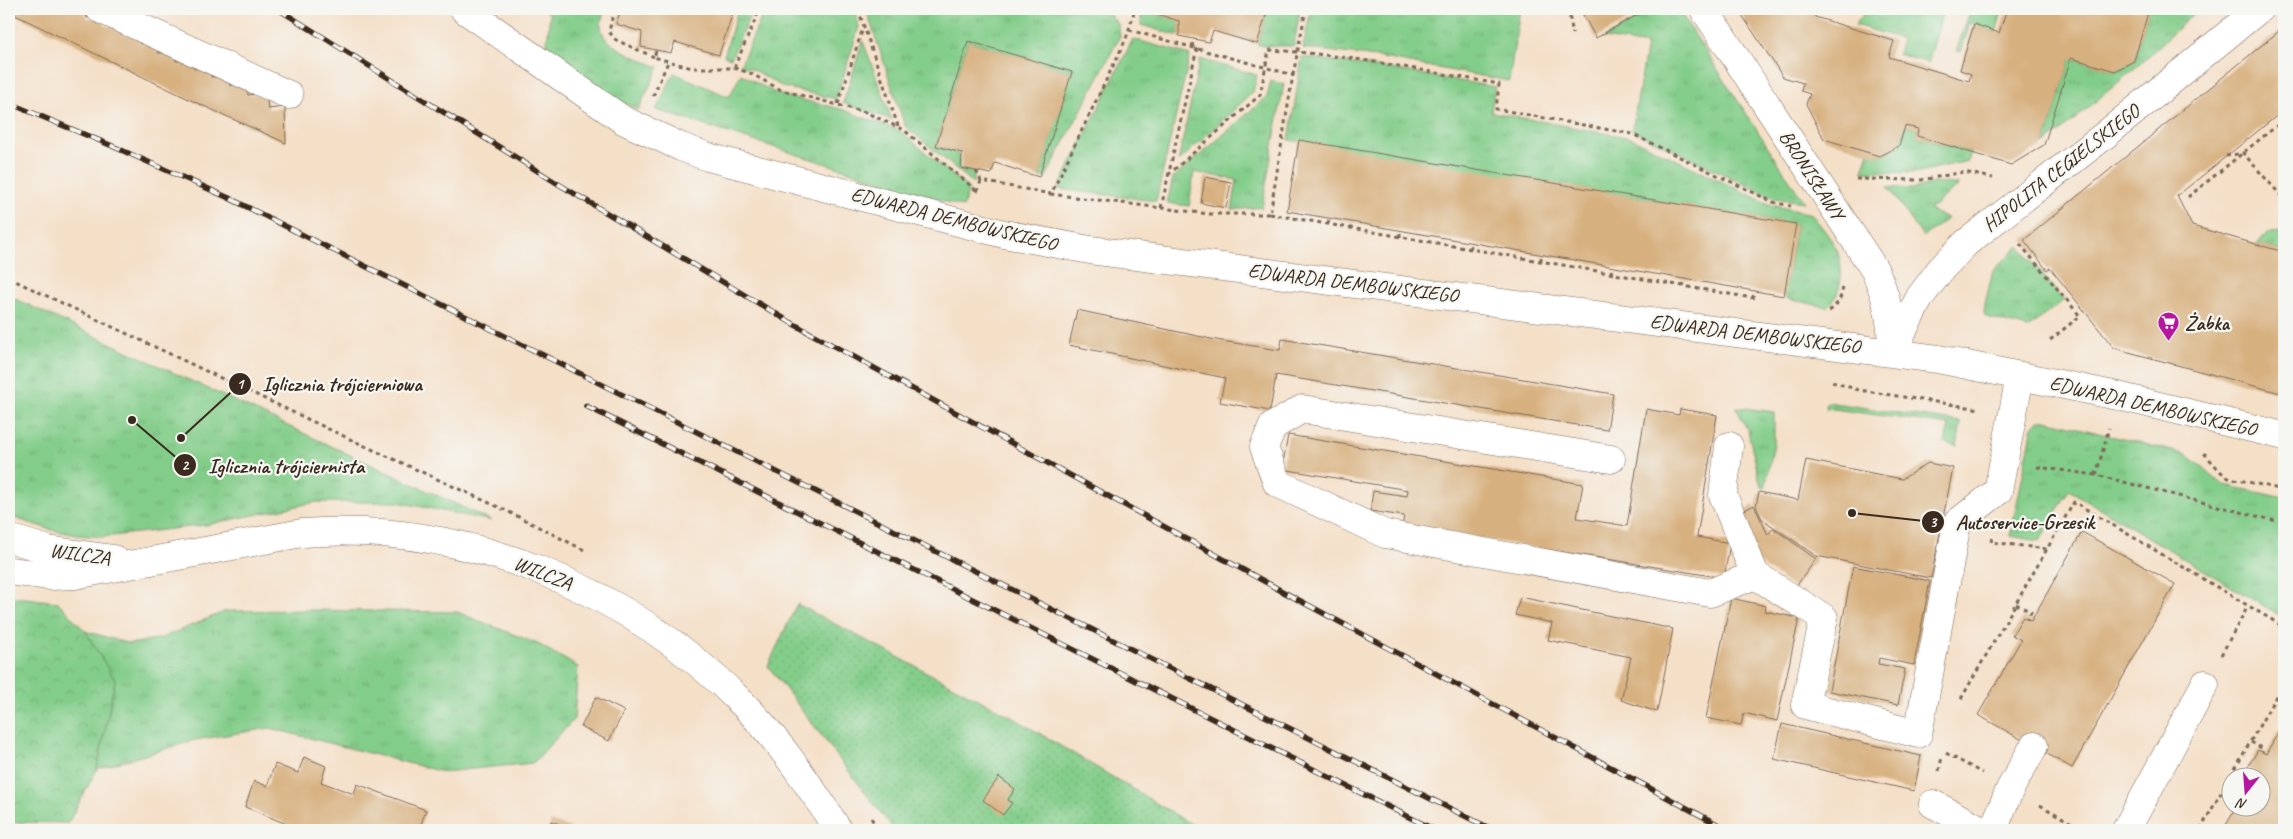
<svg xmlns="http://www.w3.org/2000/svg" width="2293" height="839" font-family="Caveat,sans-serif">
<style>
.grass{fill:url(#grass-tufts);stroke:#5f7c54}
.park{fill:url(#park-crowns);stroke:#5f7c54}
.garden{fill:url(#garden-dots);stroke:#5f7c54}
.building{fill:#d7b07f}
.lines{fill:none;stroke-linecap:round;stroke-linejoin:round}
.minor-casing{stroke:#7c6959;stroke-width:29}
.path{stroke:#7c6959;stroke-width:3;stroke-dasharray:4 4;stroke-linecap:butt}
.minor{stroke:#fff;stroke-width:28}
.rail-casing{stroke:#3b2a1e;stroke-width:5.5}
.rail{stroke:#f6f6f2;stroke-width:4;stroke-dasharray:11;stroke-linecap:butt}
.labels{text-anchor:middle;dominant-baseline:central;stroke-width:4.5;stroke-linejoin:round;paint-order:stroke}
.street-label{font-size:20px;fill:#3b2a1e;stroke:#f6f6f2}
.poi-label{font-size:20px;font-weight:bold;fill:#3b2a1e;stroke:#f6f6f2;text-anchor:start}
.leader{fill:none;stroke:#3b2a1e;stroke-width:2}
.callout-dot{fill:#3b2a1e;stroke:#f6f6f2;stroke-width:2}
.mark-label{font-size:15px;text-anchor:middle;font-weight:bold;fill:#fff}
.callout-label{font-size:21px;text-anchor:middle;font-weight:bold;fill:#3b2a1e;stroke:#f6f6f2;stroke-width:4.5;stroke-linejoin:round;paint-order:stroke}
</style>
<defs>
<pattern id="grass-tufts" width="24" height="20" patternUnits="userSpaceOnUse" patternTransform="scale(1.25)"><rect width="24" height="20" fill="#83cd8a"/><path d="M3 7l-1-3M5 7V3M7 7l1-3M15 17l-1-3M17 17v-4M19 17l1-3" fill="none" stroke="#72b077"/></pattern>
<pattern id="park-crowns" width="20" height="18" patternUnits="userSpaceOnUse" patternTransform="scale(1.25)"><rect width="20" height="18" fill="#83cd8a"/><path d="M2 6a3 3 0 1 1 6 0M12 15a3 3 0 1 1 6 0" fill="none" stroke="#72b077"/></pattern>
<pattern id="garden-dots" width="8" height="8" patternUnits="userSpaceOnUse" patternTransform="scale(1.25)"><rect width="8" height="8" fill="#83cd8a"/><path d="M2 2h.1M6 6h.1" fill="none" stroke="#72b077" stroke-width="1.8" stroke-linecap="round"/></pattern>
</defs>
<rect width="100%" height="100%" fill="#f6f6f2"/>
<filter id="ink" filterUnits="userSpaceOnUse"><feTurbulence type="fractalNoise" baseFrequency=".02" numOctaves="2"/><feDisplacementMap in="SourceGraphic" scale="10" xChannelSelector="R" yChannelSelector="G"/><feConvolveMatrix kernelMatrix="1 2 1 2 8 2 1 2 1" color-interpolation-filters="sRGB"/></filter>
<filter id="wash" filterUnits="userSpaceOnUse"><feTurbulence type="fractalNoise" baseFrequency=".0096" numOctaves="4" result="noise"/><feDisplacementMap in="SourceGraphic" scale="20" xChannelSelector="R" yChannelSelector="G"/><feGaussianBlur stdDeviation="1.12" result="paint"/><feColorMatrix in="noise" values="0 0 0 0 0 0 0 0 0 0 0 0 0 0 0 0 0 1.4 0 .05"/><feComposite in="paint" operator="in"/></filter>
<g filter="url(#wash)">
<rect width="100%" height="100%" fill="#f4dfc7"/>
<g class="grass">
<path d="M543 9H605C603 16 599 24 602 32 607 47 645 61 659 67L638 110 604 92 546 54 550 14Z"/>
<polygon points="738,9 753,9 731,58 724,56"/>
<polygon points="765,9 855,9 859,27 836,99 783,87 750,68 740,66"/>
<polygon points="866,9 1104,9 1118,24 1120,36 1046,177 1039,177 1071,72 968,41 936,146 959,154 959,169 975,173 973,183 905,126"/>
<polygon points="1141,9 1155,9 1154,13 1179,21 1179,36 1141,25"/>
<polygon points="1268,9 1300,9 1294,46 1264,46 1257,44"/>
<polygon points="1311,9 1520,9 1509,81 1377,57 1303,48"/>
<polygon points="1639,9 1678,9 1804,202 1774,198 1632,130 1647,45 1604,38 1642,16"/>
<polygon points="1868,9 1944,9 1928,63 1898,54 1902,39 1855,25"/>
<polygon points="1971,9 2003,9 1996,32 1970,23 1961,52 1956,51"/>
<polygon points="2149,9 2195,9 2193,14 2141,63 2044,145 2071,58 2115,71 2134,61"/>
<polygon points="1133,39 1190,55 1156,201 1058,189"/>
<polygon points="863,41 892,120 843,103"/>
<path d="M1302 57 1391 69 1495 87 1491 112 1631 138 1771 205 1812 214C1820 226 1833 239 1838 253 1844 270 1842 296 1827 307L1788 299 1784 296 1796 224 1289 140Z"/>
<polygon points="1200,59 1257,75 1253,92 1178,162"/>
<polygon points="674,73 729,97 741,74 777,94 841,109 900,131 969,189 963,207 656,110"/>
<polygon points="1271,81 1284,84 1262,207 1232,210 1237,180 1194,172 1189,206 1167,203 1173,178 1267,97"/>
<polygon points="1905,126 1918,129 1917,136 1971,153 1968,161 1914,173 1863,171 1869,152 1879,156 1899,146"/>
<polygon points="1937,182 1959,185 1929,210 1948,218 1923,237 1888,187 1913,189"/>
<polygon points="2284,232 2284,252 2257,244 2267,233"/>
<polygon points="2019,246 2064,300 2028,328 1986,317 1983,312 1993,270"/>
<polygon points="9,296 492,521 398,502 316,502 206,525 103,537 76,535 52,530 11,517 9,515"/>
<polygon points="1827,402 1961,422 1957,446 1945,443 1949,425 1826,408"/>
<polygon points="1736,407 1774,412 1774,443 1765,488 1761,487 1748,431"/>
<path d="M2039 420H2046L2184 454C2200 462 2210 477 2225 485L2284 498V618L2069 490 2040 541 2010 536 2033 427Z"/>
<polygon points="309,610 457,612 538,644 578,667 574,719 533,763 443,772 270,728 195,740 97,769 115,680 85,631 130,644 161,638 226,611"/>
</g>
<polygon class="park" points="9,596 58,602 85,631 115,680 97,769 68,823 9,822"/>
<polygon class="garden" points="797,604 1014,718 1201,830 894,830 768,666"/>
<g id="blocks">
<g class="building">
<polygon points="9,9 86,9 87,18 103,17 105,26 122,26 123,35 139,34 140,44 157,43 158,53 174,52 176,61 192,60 194,69 211,67 211,77 228,76 230,86 247,84 248,95 266,93 268,109 285,107 286,143 197,103 9,12"/>
<polygon points="621,9 734,9 719,55 675,42 671,53 641,47 642,32 616,24"/>
<polygon points="1155,9 1268,9 1257,44 1213,31 1209,42 1179,36 1179,21 1154,13"/>
<polygon points="1590,9 1636,9 1639,14 1596,38 1582,13"/>
<polygon points="1738,9 1814,9 1815,17 1894,41 1889,57 1969,81 1971,74 1960,70 1974,24 1999,33 2007,9 2149,9 2134,61 2115,71 2071,58 2044,145 2011,165 1917,136 1918,129 1905,126 1899,146 1879,156 1824,139 1806,104 1810,94 1801,91 1803,83 1783,77"/>
<polygon points="2284,27 2284,110 2177,196 2192,226 2284,252 2284,394 2114,348 2050,268 2047,270 2024,240"/>
<polygon points="968,41 1072,72 1039,177 995,163 991,174 961,168 962,153 936,146"/>
<polygon points="1299,140 1796,224 1784,296 1287,211"/>
<polygon points="1205,177 1231,182 1226,208 1201,203"/>
<polygon points="1077,310 1216,340 1272,349 1280,350 1282,339 1613,394 1607,430 1276,375 1270,411 1220,402 1225,378 1069,345"/>
<polygon points="1646,409 1679,415 1680,409 1717,415 1697,537 1730,543 1724,578 1402,526 1404,516 1370,511 1373,491 1407,496 1408,490 1282,469 1288,435 1583,484 1577,518 1627,526"/>
<polygon points="1806,460 1902,479 1928,463 1953,468 1931,578 1816,556 1762,519 1756,506 1759,492 1798,500"/>
<polygon points="1754,505 1768,535 1773,528 1816,559 1795,588 1752,558 1737,514"/>
<polygon points="2082,532 2175,584 2072,768 1978,715 2021,640 2012,635 2023,617 2031,621"/>
<polygon points="1853,566 1930,581 1914,665 1879,658 1878,664 1905,669 1898,705 1829,691"/>
<polygon points="1520,597 1673,629 1657,712 1621,700 1631,657 1548,640 1552,623 1515,615"/>
<polygon points="1731,598 1766,606 1765,611 1799,618 1777,721 1744,713 1741,725 1706,718"/>
<polygon points="596,697 624,711 609,741 581,727"/>
<polygon points="2284,722 2284,830 2223,830 2237,806 2260,806 2260,776 2254,776 2256,773 2247,768 2258,750 2266,754"/>
<polygon points="1782,724 1921,756 1914,791 1774,759"/>
<polygon points="304,757 326,766 321,782 354,794 357,784 426,810 419,830 301,830 245,807 254,781 267,786 275,764 298,773"/>
<polygon points="999,777 1015,789 1008,800 1012,803 1003,815 983,800"/>
<polygon points="551,821 576,830 548,830"/>
</g>
</g>
</g>
<g filter="url(#ink)">
<use href="#blocks" fill-opacity="0" stroke="#7c6959" stroke-width="1"/>
<g class="lines">
<defs>
<g id="minor">
<polyline points="100,9 289,95"/>
<polyline points="464,9 623,120 681,147 708,157 1004,234 1090,250 1938,359 2118,396 2284,436"/>
<path d="M1704 9 1874 269C1887 295 1892 322 1892 350"/>
<polyline points="1892,352 1920,297 1941,269 1966,243 2105,135 2259,9"/>
<polyline points="1729,446 1723,495 1755,575 1824,618 1805,705 1918,734 1957,523 1998,491 2020,376"/>
<polyline points="1611,459 1302,409 1273,426 1264,447 1277,483 1385,534 1710,593 1755,575"/>
<polyline points="9,538 48,550 114,559"/>
<path d="M9 571 51 576 75 575 302 533C466 520 631 590 745 706 782 744 810 786 838 830"/>
<polyline points="1933,804 1982,830"/>
<polyline points="1993,830 2010,789 2034,746"/>
<polyline points="2126,830 2205,684"/>
</g>
</defs>
<use href="#minor" class="minor-casing"/>
<g class="path">
<polyline points="614,9 609,32 616,40 654,57"/>
<polyline points="858,9 898,126"/>
<polyline points="1568,9 1573,34"/>
<polyline points="1129,30 1293,75 1270,214 1209,214 1051,194 1126,39 1135,9"/>
<polyline points="1192,47 1194,39"/>
<polyline points="656,51 654,57 692,68 734,68 750,73 781,90 865,112 904,130 977,191"/>
<polyline points="734,68 760,9"/>
<polyline points="1293,75 1306,9"/>
<polyline points="653,96 668,62"/>
<polyline points="838,104 863,28"/>
<polyline points="2226,156 2243,153 2284,199"/>
<polyline points="976,171 981,181"/>
<path d="M1168 175 1260 95 1269 50C1346 54 1423 71 1499 84L1496 109 1632 134 1773 202 1791 206"/>
<polyline points="1856,179 1921,180 1964,172 1993,178"/>
<polyline points="977,192 981,181 1051,194"/>
<polyline points="2188,197 2284,120"/>
<polyline points="1161,208 1197,48"/>
<polyline points="1270,214 1752,298"/>
<polyline points="1328,224 1329,218"/>
<polyline points="1400,237 1400,230"/>
<polyline points="2020,244 2080,316 2049,341"/>
<polyline points="1470,249 1472,242"/>
<polyline points="1541,261 1541,254"/>
<polyline points="1611,274 1612,267"/>
<polyline points="9,278 354,441 507,511 584,550"/>
<polyline points="1683,287 1685,279"/>
<polyline points="1753,299 1754,291"/>
<path d="M1829 311C1838 305 1841 298 1843 287"/>
<polyline points="1832,382 1859,390 1980,409"/>
<polyline points="2204,453 2221,472 2230,478 2284,490"/>
<polyline points="2037,467 2096,475 2284,523"/>
<polyline points="2096,475 2109,428"/>
<polyline points="1992,538 1991,542 2047,549"/>
<polyline points="2016,604 2031,612 2027,620"/>
<polyline points="2221,655 2248,606"/>
<polyline points="1961,699 2074,502 2284,627"/>
<polyline points="2251,742 2263,749 2262,752"/>
<polyline points="1946,753 1982,773"/>
<polyline points="1939,771 1942,757"/>
<polyline points="2231,776 2284,682"/>
<polyline points="2040,805 2084,830"/>
<polyline points="871,818 879,830"/>
<polyline points="2200,830 2230,777"/>
</g>
<use href="#minor" class="minor"/>
<defs>
<g id="rail">
<polyline points="278,9 560,185 790,322 1280,590 1728,830"/>
<polyline points="9,103 110,145 229,198 1493,830"/>
<polyline points="586,406 1435,830"/>
</g>
</defs>
<use href="#rail" class="rail-casing"/>
<use href="#rail" class="rail"/>
</g>
</g>
<defs>
<symbol id="supermarket-pin" viewBox="-11 -11 22 30"><path d="M0 17L-7.5 6A9.5 9.5 0 1 1 7.5 6Z" fill="#b5179e" stroke="#f6f6f2"/><path d="M-6-5.5h2.5l.6 2H6L4.5 2H-2.5L-4.4-4H-6ZM-1.5 3.2a1.3 1.3 0 1 0 .1 0ZM3 3.2a1.3 1.3 0 1 0 .1 0Z" fill="#fff"/></symbol>
</defs>
<g fill-rule="evenodd">
<use href="#supermarket-pin" x="2156" y="310" width="25" height="34"/>
</g>
<g class="labels">
<g class="street-label">
<text transform="translate(2061 168) rotate(-38)">HIPOLITA CEGIELSKIEGO</text>
<text transform="translate(1812 175) rotate(57)">BRONISŁAWY</text>
<text transform="translate(954 219) rotate(14)">EDWARDA DEMBOWSKIEGO</text>
<text transform="translate(1353 283) rotate(7)">EDWARDA DEMBOWSKIEGO</text>
<text transform="translate(1755 334) rotate(7)">EDWARDA DEMBOWSKIEGO</text>
<text transform="translate(2153 406) rotate(13)">EDWARDA DEMBOWSKIEGO</text>
<text transform="translate(80 554) rotate(8)">WILCZA</text>
<text transform="translate(543 573) rotate(21)">WILCZA</text>
</g>
<g class="poi-label">
<text x="2185" y="323">Żabka</text>
</g>
</g>
<path class="leader" d="M181 438L240 384M132 420L185 465M1852 513L1933 522"/>
<g class="callout-dot">
<circle cx="181" cy="438" r="5"/>
<circle cx="132" cy="420" r="5"/>
<circle cx="1852" cy="513" r="5"/>
<circle cx="240" cy="384" r="12"/>
<circle cx="185" cy="465" r="12"/>
<circle cx="1933" cy="522" r="12"/>
</g>
<g class="mark-label">
<text x="240" y="389">1</text>
<text x="185" y="470">2</text>
<text x="1933" y="527">3</text>
</g>
<g class="callout-label">
<text x="342" y="391">Iglicznia trójcierniowa</text>
<text x="286" y="473">Iglicznia trójciernista</text>
<text x="2025" y="529">Autoservice-Grzesik</text>
</g>
<rect width="2293" height="839" fill="none" stroke="#f6f6f2" stroke-width="30"/>
<g transform="translate(2246 792) rotate(197)"><circle r="24" fill="#f6f6f2" stroke="#aba49d"/>
<path d="M0-4L9 19L0 12L-9 19Z" fill="#b5179e"/>
<text y="-8" font-size="14" font-weight="bold" text-anchor="middle" fill="#3b2a1e">N</text>
</g>
</svg>
